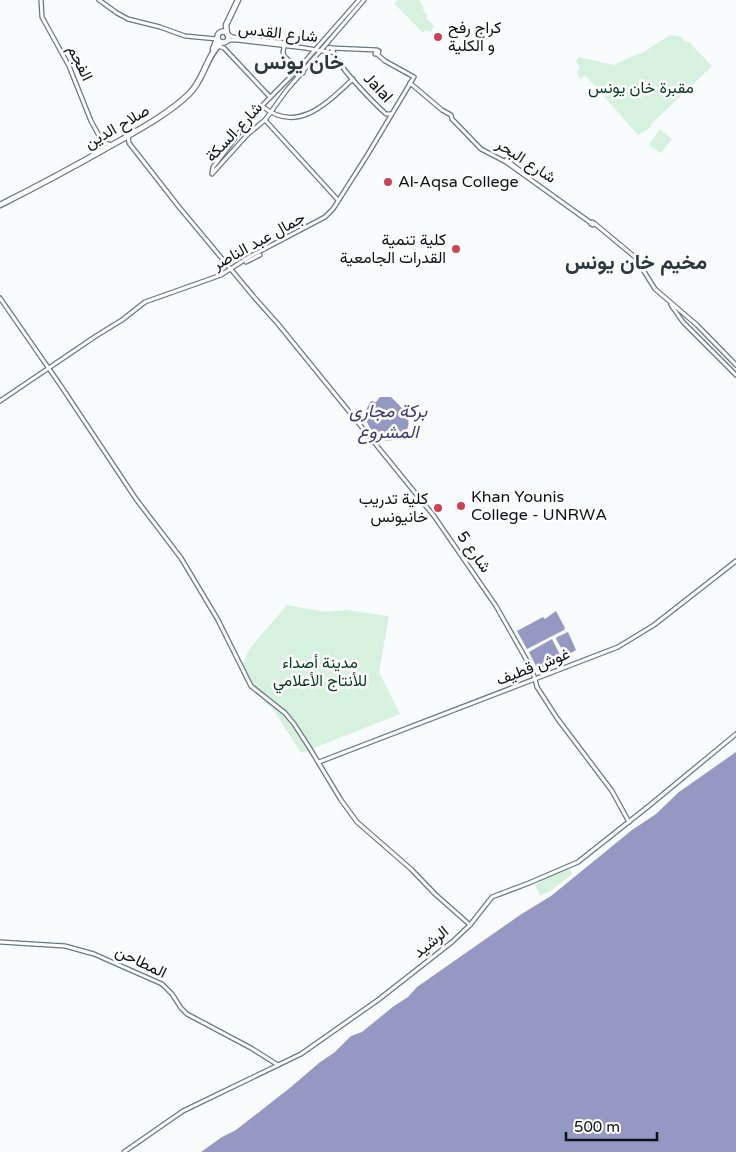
<svg xmlns="http://www.w3.org/2000/svg" width="736" height="1152" font-family="'Varela Round',Vazirmatn,sans-serif">
<style>
.green{fill:#d6f2de}
.water{fill:#9698c4}
.lines{fill:none;stroke-linecap:round;stroke-linejoin:round}
.secondary-casing{stroke:#66797f;stroke-width:5.5}
.highway-casing{stroke:#66797f;stroke-width:7}
.secondary{stroke:#fff;stroke-width:3}
.highway{stroke:#fff;stroke-width:4.5}
.poi-dot{fill:#d14151;stroke:#fff;stroke-width:2}
.labels{text-anchor:middle;dominant-baseline:central;stroke-width:5;stroke-linejoin:round;paint-order:stroke}
.poi-label{font-size:16px;fill:#0b1214;stroke:#fff;text-anchor:start}
.street-label{font-size:16px;fill:#0b1214;stroke:#fff}
.park-label{font-size:16px;fill:#013b1e;stroke:#fff}
.water-label{font-size:18px;font-style:italic;fill:#393770;stroke:#fff}
.district-label{font-size:21px;font-weight:bold;fill:#28393f;stroke:#fff}
</style>
<rect width="100%" height="100%" fill="#f8fcfd"/>
<g class="green">
<polygon points="398,0 419,0 424,8 423,10 428,16 426,18 434,26 431,32 425,30 423,33 394,3"/>
<polygon points="670,35 681,37 686,42 688,41 712,66 651,124 651,127 638,135 585,75 580,79 577,72 580,67 576,62 578,57 614,65 633,56 642,53"/>
<polygon points="660,129 672,139 661,153 650,146 650,143"/>
<polygon points="287,605 325,612 346,610 389,616 379,672 400,714 301,753 274,711 244,680 240,669 250,648"/>
<polygon points="570,869 572,874 551,891 540,896 535,885 561,871"/>
</g>
<g class="water">
<path d="M380 397H391C397 403 403 408 407 416 415 434 389 449 375 436 373 434 371 429 369 426 363 415 365 411 371 401L376 402Z"/>
<polygon points="556,611 565,628 564,630 527,649 517,631 543,617 545,619"/>
<polygon points="568,632 576,650 566,656 556,639 557,637"/>
<polygon points="552,639 561,657 551,663 549,662 548,665 538,670 529,652"/>
<polygon points="736,752 736,1152 201,1152 222,1137 236,1130 291,1087 319,1063 335,1052 351,1036 362,1032 394,1006 408,997 417,987 520,915 551,896 632,830 656,814 679,792"/>
</g>
<g class="lines">
<defs>
<g id="secondary">
<polyline points="41,0 42,17 69,66 91,121 103,143 109,144"/>
<polyline points="99,0 117,13 128,19 160,27 185,36 217,39"/>
<polyline points="228,35 233,37 295,44"/>
<polyline points="226,42 230,40 237,40 305,48 328,52"/>
<polyline points="282,45 284,47 283,52 284,56 303,73"/>
<polyline points="218,46 224,48 270,97"/>
<circle cx="330" cy="50" r="2.5"/>
<polyline points="331,48 377,50"/>
<path d="M333 50C335 64 374 103 386 114H391"/>
<polygon points="376,51 379,51 378,54 375,54"/>
<polyline points="410,83 442,110 451,115 452,119 481,149 506,162 591,223"/>
<path d="M262 106C297 135 327 103 353 79"/>
<polyline points="265,120 338,200"/>
<polyline points="128,136 129,143 179,207 254,297 278,324 434,516 496,606 526,659 534,676 537,687 557,718 612,791 629,822"/>
<polyline points="99,149 102,145 100,140"/>
<polyline points="506,160 529,177"/>
<polyline points="212,173 213,167 252,116 300,67 359,0"/>
<polyline points="212,174 247,135 265,120 286,91 364,0"/>
<polyline points="594,223 592,222 591,224 593,225 594,223 635,257 655,289 697,325 736,365"/>
<polyline points="246,262 260,255"/>
<polyline points="0,298 61,386 136,499 181,558 218,620 251,686 285,713 294,724 309,747 341,800 357,822 411,869 435,894 470,925"/>
<polyline points="671,305 683,322 736,375"/>
<polyline points="0,401 96,336 122,320 145,302 221,275 249,257 325,217 333,209 368,154 414,77 385,61 378,55"/>
<polyline points="319,762 618,647 654,625 736,561"/>
<polyline points="0,942 65,946 94,954 162,984 172,994 181,1008 187,1014 251,1048 278,1065"/>
<polyline points="124,1152 183,1111 301,1054 378,1000 452,942 470,925 492,897 529,883 578,862 650,805 736,734"/>
</g>
<g id="highway">
<circle cx="223" cy="37" r="5.5"/>
<polyline points="227,34 226,25 238,0"/>
<polyline points="213,49 217,39"/>
<path d="M0 205C38 186 75 166 112 145 138 130 167 115 189 94 204 80 206 56 221 43"/>
</g>
</defs>
<use href="#secondary" class="secondary-casing"/>
<use href="#highway" class="highway-casing"/>
<use href="#secondary" class="secondary"/>
<use href="#highway" class="highway"/>
</g>
<g class="poi-dot">
<circle cx="438" cy="37" r="5"/>
<circle cx="388" cy="182" r="5"/>
<circle cx="456" cy="249" r="5"/>
<circle cx="461" cy="506" r="5"/>
<circle cx="438" cy="508" r="5"/>
</g>
<g class="labels">
<g class="poi-label">
<text x="448" y="28">كراج رفح<tspan x="448" dy="18">و الكلية</tspan></text>
<text x="398" y="182">Al-Aqsa College</text>
<text x="446" y="240" text-anchor="end">كلية تنمية<tspan x="446" dy="18">القدرات الجامعية</tspan></text>
<text x="471" y="497">Khan Younis<tspan x="471" dy="18">College - UNRWA</tspan></text>
<text x="428" y="499" text-anchor="end">كلية تدريب<tspan x="428" dy="18">خانيونس</tspan></text>
</g>
<g class="street-label">
<text transform="translate(278 33) rotate(6)">شارع القدس</text>
<text transform="translate(80 63) rotate(64)">الفجم</text>
<text transform="translate(378 88) rotate(47)">Jalal</text>
<text transform="translate(117 127) rotate(-30)">صلاح الدين</text>
<text transform="translate(234 132) rotate(-47)">شارع السكة</text>
<text transform="translate(526 161) rotate(33)">شارع البحر</text>
<text transform="translate(259 241) rotate(-29)">جمال عبد الناصر</text>
<text transform="translate(474 552) rotate(55)">شارع 5</text>
<text transform="translate(533 667) rotate(-21)">غوش قطيف</text>
<text transform="translate(431 942) rotate(-39)">الرشيد</text>
<text transform="translate(141 962) rotate(26)">المطاحن</text>
</g>
<g class="park-label">
<text x="641" y="88">مقبرة خان يونس</text>
<text x="320" y="663">مدينة أصداء<tspan x="320" dy="18">للأنتاج الأعلامي</tspan></text>
</g>
<g class="water-label">
<text x="388" y="411">بركة مجارى<tspan x="388" dy="21">المشروع</tspan></text>
</g>
<g class="district-label">
<text x="299" y="62">خان يونس</text>
<text x="636" y="262">مخيم خان يونس</text>
</g>
</g>
<path d="M566 1132v8h91v-8" fill="none" stroke="#0b1214" stroke-width="2.5"/>
<text x="574" y="1132" font-size="15" fill="#0b1214" stroke="#ffffff" stroke-width="4" paint-order="stroke">500 m</text>
</svg>
